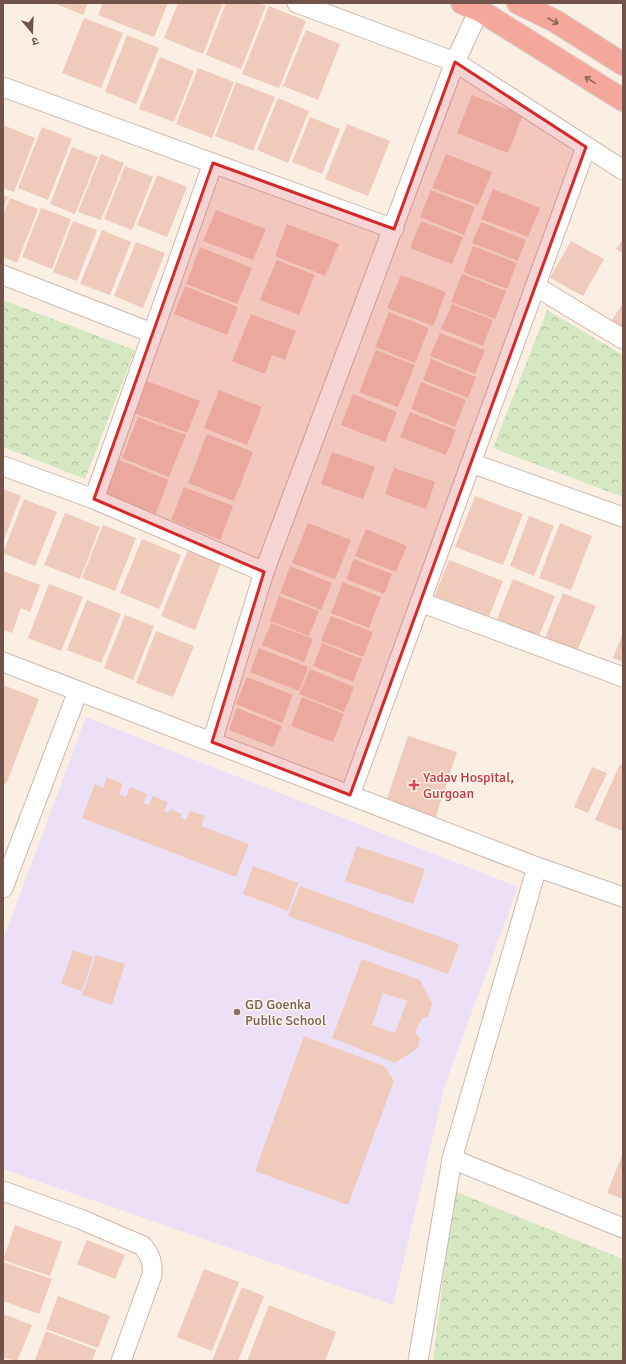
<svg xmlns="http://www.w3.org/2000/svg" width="626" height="1364" font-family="Signika,'Noto Sans Devanagari',sans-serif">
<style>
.education{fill:#ece0f7}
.park{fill:url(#park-crowns)}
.building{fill:#f0cabb;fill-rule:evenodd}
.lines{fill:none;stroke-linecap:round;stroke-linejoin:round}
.street-casing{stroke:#ceb7ad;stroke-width:21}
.highway-casing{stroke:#d8cfcc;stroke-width:24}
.street{stroke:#fff;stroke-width:19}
.highway{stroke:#f4a89b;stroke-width:22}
.oneway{stroke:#8c645a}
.marked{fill:#d62828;fill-opacity:0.2;stroke:#d62828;stroke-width:3;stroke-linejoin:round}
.health-dot{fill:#e0444e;stroke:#fef3e9;stroke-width:1.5}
.education-dot{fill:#8d6e63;stroke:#fef3e9;stroke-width:1.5}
.labels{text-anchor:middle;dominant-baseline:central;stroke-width:3;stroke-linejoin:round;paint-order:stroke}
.health-label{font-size:14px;fill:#be3a42;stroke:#fef3e9;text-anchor:start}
.education-label{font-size:14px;fill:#785e54;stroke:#fef3e9;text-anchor:start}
</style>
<defs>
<pattern id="park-crowns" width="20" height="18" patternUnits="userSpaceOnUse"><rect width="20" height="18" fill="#d6e8c2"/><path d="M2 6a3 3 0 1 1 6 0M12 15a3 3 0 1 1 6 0" fill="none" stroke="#b2bfa0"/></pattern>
</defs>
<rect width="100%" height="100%" fill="#fbefe3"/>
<polygon class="education" points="86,717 518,887 445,1085 393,1305 3,1169 3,940"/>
<g class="park">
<polygon points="3,300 135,350 85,479 3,447"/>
<polygon points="547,310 623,355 623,497 493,448"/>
<polygon points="454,1191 623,1259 623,1361 433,1361"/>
</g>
<g class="building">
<polygon points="54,3 88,3 83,15"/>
<polygon points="103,3 168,3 154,37 98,15"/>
<polygon points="178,3 223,3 203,54 164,38"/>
<polygon points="226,3 259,3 266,6 241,69 206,55"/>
<polygon points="269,6 306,21 279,88 242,74"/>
<polygon points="84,18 123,33 101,88 62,73"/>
<polygon points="306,30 340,44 318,100 283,86"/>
<polygon points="127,35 159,48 136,104 105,92"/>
<polygon points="160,57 194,71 174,122 139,109"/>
<polygon points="198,68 234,82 212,138 176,124"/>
<polygon points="236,82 275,97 253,151 215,136"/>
<polygon points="472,95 523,115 508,153 457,133"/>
<polygon points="278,98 309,111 288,163 257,150"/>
<polygon points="310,117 340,129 322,174 292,162"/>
<polygon points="347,124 390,141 368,196 325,179"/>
<polygon points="3,125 35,138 14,192 3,188"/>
<polygon points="42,127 72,139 48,200 18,188"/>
<polygon points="72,147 98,157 75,214 50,204"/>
<polygon points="101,154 124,163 101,220 78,212"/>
<polygon points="446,154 492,172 478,205 432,188"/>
<polygon points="125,166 153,177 132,230 104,219"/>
<polygon points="157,175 187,187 167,237 137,225"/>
<polygon points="493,189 540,208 528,237 481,219"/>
<polygon points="431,190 475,207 464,235 420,217"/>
<polygon points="3,196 8,197 3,209"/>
<polygon points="10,198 38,209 17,263 3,257 3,214"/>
<polygon points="41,208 71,219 52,269 22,257"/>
<polygon points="216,210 266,229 253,260 203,241"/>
<polygon points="73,221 97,230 77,281 53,272"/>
<polygon points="421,221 463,237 452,264 410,248"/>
<polygon points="481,222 526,240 518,261 472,243"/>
<polygon points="287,224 339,244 325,276 275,256"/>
<polygon points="102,230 131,242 110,295 80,284"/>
<polygon points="623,239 623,253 616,249"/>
<polygon points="571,241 604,259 583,296 550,278"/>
<polygon points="136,242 165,253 143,308 114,296"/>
<polygon points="473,246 517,263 507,289 463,272"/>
<polygon points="200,247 252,268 237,304 186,284"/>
<polygon points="277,260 315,275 299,315 260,300"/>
<polygon points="462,274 506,291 495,319 451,302"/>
<polygon points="401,275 446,292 433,326 387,308"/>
<polygon points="185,286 238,307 227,335 174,314"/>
<polygon points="623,303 623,327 612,320"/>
<polygon points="452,304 493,320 483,346 441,329"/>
<polygon points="389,312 429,328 415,363 375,347"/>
<polygon points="251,314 296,331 285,360 272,355 265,374 232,361"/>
<polygon points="440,333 485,350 475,374 430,356"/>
<polygon points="376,350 415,365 398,407 359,392"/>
<polygon points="431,359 476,377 468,398 423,380"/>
<polygon points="147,381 200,401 187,433 134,413"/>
<polygon points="421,382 466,400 455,427 411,409"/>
<polygon points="219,390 262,407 247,445 204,428"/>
<polygon points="353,394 397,412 385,442 341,425"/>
<polygon points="410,412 456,430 446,455 400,437"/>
<polygon points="138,417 186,435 169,477 122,458"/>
<polygon points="207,434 253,452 234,501 188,483"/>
<polygon points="332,452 375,467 363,499 321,484"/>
<polygon points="119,460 169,480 155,515 105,496"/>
<polygon points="394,468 435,482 426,509 385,494"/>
<polygon points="184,487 233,506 220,540 171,520"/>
<polygon points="3,489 21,496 3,542"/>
<polygon points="475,496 523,514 503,565 455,547"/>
<polygon points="24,499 57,512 35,566 3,553"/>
<polygon points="65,513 100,527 80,579 44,565"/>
<polygon points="529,516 554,526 534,576 510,566"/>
<polygon points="308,523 351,540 335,579 292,563"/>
<polygon points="560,523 592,536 571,590 539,578"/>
<polygon points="103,525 136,538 115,591 82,578"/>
<polygon points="366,529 407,546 396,572 355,556"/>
<polygon points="142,539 181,555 159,609 120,593"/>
<polygon points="188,550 221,563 195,630 161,616"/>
<polygon points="354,559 392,574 384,594 346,579"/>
<polygon points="449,560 503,581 487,621 433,600"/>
<polygon points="290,566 332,583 321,610 280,593"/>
<polygon points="3,571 40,585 30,612 21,608 12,633 3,630"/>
<polygon points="513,579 555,596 539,636 497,619"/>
<polygon points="343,582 381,597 369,628 331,613"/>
<polygon points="49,584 83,597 61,651 28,638"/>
<polygon points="563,593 596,606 577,651 545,638"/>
<polygon points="279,596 319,611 309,636 270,621"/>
<polygon points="87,600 121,614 101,663 67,650"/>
<polygon points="125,615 154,626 133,680 104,668"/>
<polygon points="331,616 373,632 363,657 321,641"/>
<polygon points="271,623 313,639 304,662 262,645"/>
<polygon points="156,631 194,646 173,697 136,683"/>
<polygon points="623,633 623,662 613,658"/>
<polygon points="322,643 362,659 353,682 313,666"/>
<polygon points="259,648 308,667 299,691 250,672"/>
<polygon points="310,669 354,687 344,712 299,694"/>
<polygon points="247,677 293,695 282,723 236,704"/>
<polygon points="3,685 39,699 6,784 3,783"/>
<polygon points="302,697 344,714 333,742 291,726"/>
<polygon points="237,708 282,726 273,747 229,730"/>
<polygon points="408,736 457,752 435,819 386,802"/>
<polygon points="620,764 623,765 623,831 595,820"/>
<polygon points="592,767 607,773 588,813 574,807"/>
<polygon points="107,777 123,784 119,794 126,797 130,787 147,794 143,803 149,805 153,796 168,802 164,811 168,813 170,809 182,814 180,817 186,820 190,811 205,816 201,826 249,844 236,877 82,818 95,784 103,788"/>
<polygon points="357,846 425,869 413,904 345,881"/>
<polygon points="253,866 298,883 288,911 243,894"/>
<polygon points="300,886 459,944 448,974 288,916"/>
<polygon points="73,950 93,957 82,991 61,984"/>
<polygon points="96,955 125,964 112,1005 82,995"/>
<path d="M362 959 420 980 432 1004 428 1017 422 1018 415 1033 420 1038 418 1048 395 1063 332 1038ZM383 993 407 1001 395 1033 372 1025Z"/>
<polygon points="304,1036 384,1066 394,1081 348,1205 255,1171"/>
<polygon points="623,1153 623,1199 607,1193"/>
<polygon points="15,1225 62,1242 50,1276 3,1260"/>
<polygon points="87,1240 125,1255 115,1279 77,1264"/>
<polygon points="3,1262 52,1279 39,1314 3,1301"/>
<polygon points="204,1269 239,1282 212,1351 177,1337"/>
<polygon points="242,1287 264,1296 238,1361 212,1361"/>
<polygon points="58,1296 110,1316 98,1348 46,1329"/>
<polygon points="269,1305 336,1332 325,1361 247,1361"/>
<polygon points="3,1314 32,1325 17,1361 3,1358"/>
<polygon points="46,1331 96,1350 92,1361 35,1360"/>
</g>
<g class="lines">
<defs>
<g id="street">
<polyline points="297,3 455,62 623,170"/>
<polyline points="3,87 394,229"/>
<polyline points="3,275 152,333"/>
<polyline points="535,286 623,339"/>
<polyline points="471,463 623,517"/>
<polyline points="3,466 94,499 264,572"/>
<polyline points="94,499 213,163"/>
<polyline points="420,602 623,677"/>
<polyline points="3,662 537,867 623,897"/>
<polyline points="212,742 264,572 455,62 479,10"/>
<polyline points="350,795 586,147"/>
<polyline points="3,888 78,691"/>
<polyline points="452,1159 623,1228"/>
<path d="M3 1191 80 1219 143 1246C151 1256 153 1264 152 1275L121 1361"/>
<polyline points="418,1361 452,1159 537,867"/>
</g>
<g id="highway">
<polyline points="462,3 479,10 623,100"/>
<polyline points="518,3 555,21 623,64"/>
</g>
</defs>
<use href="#street" class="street-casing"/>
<use href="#highway" class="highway-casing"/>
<use href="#street" class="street"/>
<use href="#highway" class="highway"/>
</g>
<defs><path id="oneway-shaft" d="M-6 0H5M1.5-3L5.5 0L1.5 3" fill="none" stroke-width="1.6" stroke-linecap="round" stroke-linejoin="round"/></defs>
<g class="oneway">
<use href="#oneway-shaft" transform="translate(553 21) rotate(29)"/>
<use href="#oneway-shaft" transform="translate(590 80) rotate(-148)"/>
</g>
<path class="marked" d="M455 62 586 147 350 795 212 742 264 572 94 499 213 163 394 229Z"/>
<path class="health-dot" d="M412 779h4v4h4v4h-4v4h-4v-4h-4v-4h4z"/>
<circle class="education-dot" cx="237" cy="1012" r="4"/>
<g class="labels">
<g class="health-label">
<text x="423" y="777">Yadav Hospital,<tspan x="423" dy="16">Gurgoan</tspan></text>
</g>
<g class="education-label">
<text x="245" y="1004">GD Goenka<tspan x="245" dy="16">Public School</tspan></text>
</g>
</g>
<rect width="626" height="1364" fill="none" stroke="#72534a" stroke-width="8"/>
<g transform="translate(32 32) rotate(161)" stroke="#fef3e9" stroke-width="3" paint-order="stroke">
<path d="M0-3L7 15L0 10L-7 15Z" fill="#72534a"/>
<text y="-6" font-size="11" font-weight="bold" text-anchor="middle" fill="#72534a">उ</text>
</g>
</svg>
